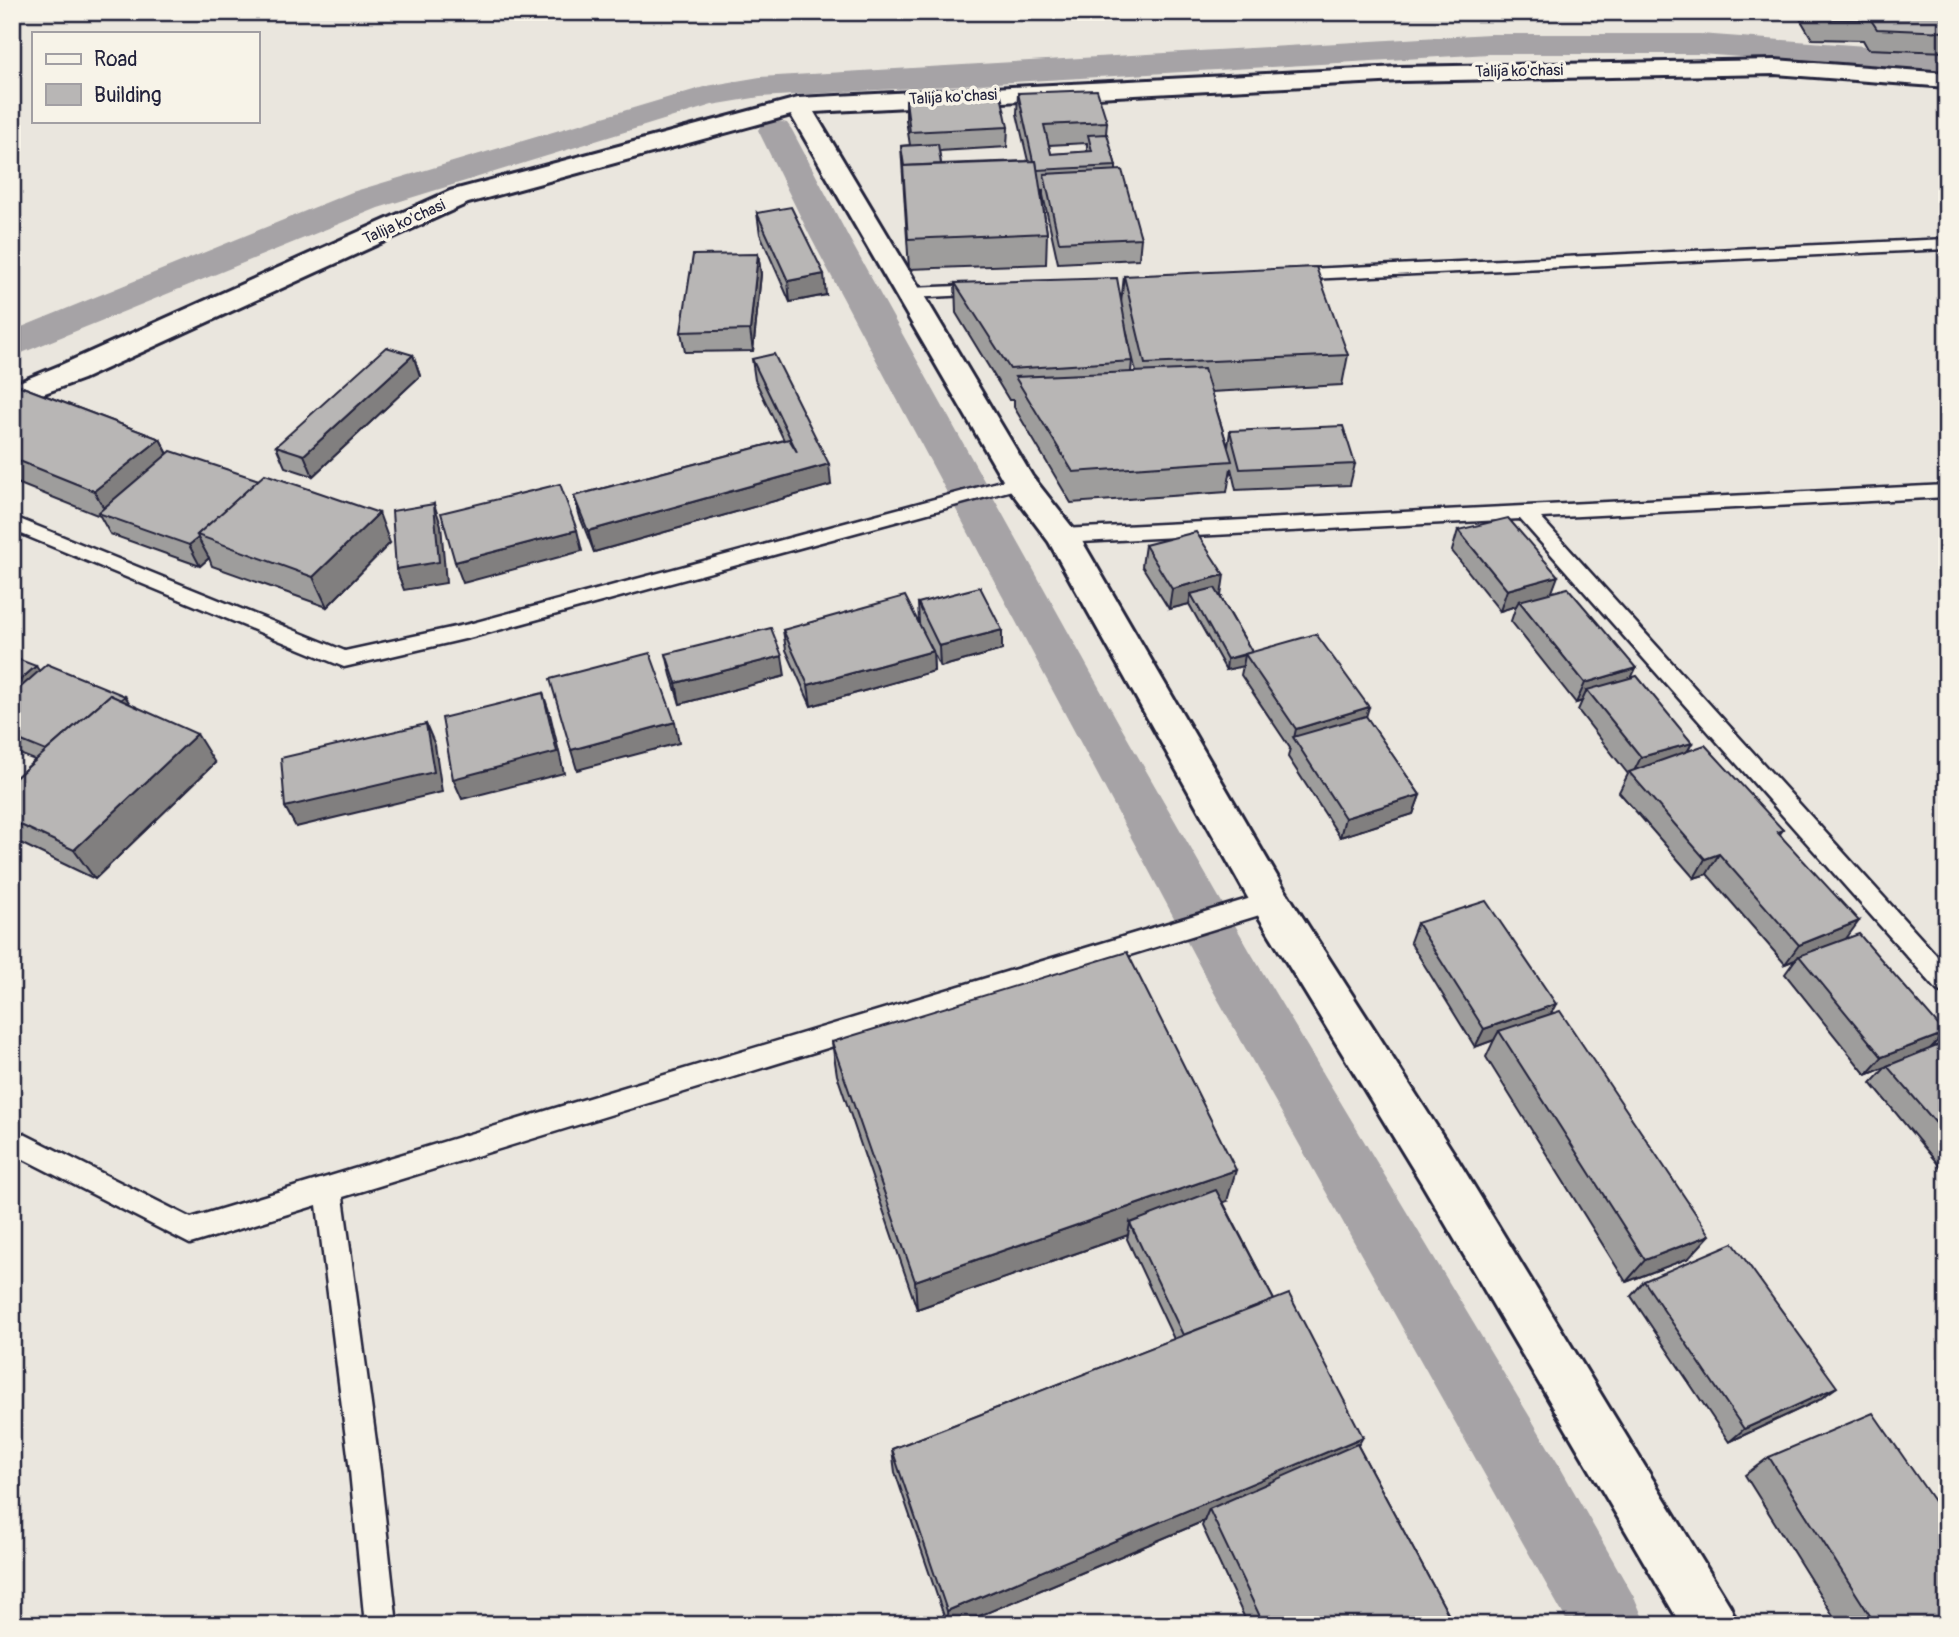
<svg xmlns="http://www.w3.org/2000/svg" width="1959" height="1637" font-family="Pangolin,sans-serif">
<style>
.lines{fill:none;stroke-linecap:round;stroke-linejoin:round}
.canal{fill:#a6a3a6;fill-rule:evenodd}
.service-casing{stroke:#22223b;stroke-width:5}
.minor-casing{stroke:#22223b;stroke-width:6}
.service{fill:#f7f3e8;fill-rule:evenodd}
.minor{fill:#f7f3e8;fill-rule:evenodd}
.wall{fill:#9e9d9c;stroke:#22223b;stroke-width:2;fill-rule:evenodd}
.shaded-wall{fill:#817f7f;stroke:#22223b;stroke-width:2}
.building{fill:#b8b6b5;stroke:#22223b;stroke-width:2}
.labels{text-anchor:middle;dominant-baseline:central;stroke-width:7;stroke-linejoin:round;paint-order:stroke}
.far-street-label{font-size:16px;fill:#22223b;stroke:#f7f3e8}
</style>
<rect width="100%" height="100%" fill="#eae6de"/>
<filter id="ink" filterUnits="userSpaceOnUse"><feTurbulence type="fractalNoise" baseFrequency=".0143" numOctaves="2"/><feDisplacementMap in="SourceGraphic" scale="14" xChannelSelector="R" yChannelSelector="G"/><feConvolveMatrix kernelMatrix="1 2 1 2 8 2 1 2 1" color-interpolation-filters="sRGB"/></filter>
<g filter="url(#ink)">
<g class="lines">
<g class="canal">
<polygon points="1489,34 1700,34 1947,52 1947,72 1700,54 1489,54 760,97 712,105 378,208 12,357 12,331 352,192 707,86 760,77"/>
<polygon points="775,120 787,123 792,130 849,238 1121,727 1251,953 1560,1467 1635,1599 1646,1625 1569,1625 1211,987 811,238 758,130 763,123"/>
</g>
<defs>
<g id="service">
<polygon points="121,12 147,12 148,14 141,18"/>
<polygon points="1947,239 1947,249 1287,280 1279,275 1287,270"/>
<polygon points="984,285 992,290 990,294 910,298 902,293 910,288"/>
<polygon points="1020,476 1027,478 1029,482 1027,486 469,638 344,667 12,530 12,516 345,651 469,624"/>
<polygon points="1947,485 1947,497 1541,518 1947,967 1947,994 1938,991 1520,519 1062,543 1055,541 1052,536 1055,531 1062,529"/>
<polygon points="1271,892 1279,895 1283,902 1279,909 343,1197 380,1471 397,1625 365,1625 350,1471 317,1205 190,1244 12,1153 12,1128 191,1218"/>
</g>
<polygon id="minor" points="1775,60 1947,73 1947,87 1775,74 1400,81 814,112 1032,476 1079,536 1285,890 1453,1152 1730,1606 1738,1625 1681,1625 1421,1182 1257,914 1049,542 1004,482 791,115 468,203 83,379 12,405 12,385 61,365 450,191 798,98 1400,67"/>
</defs>
<use href="#service" class="service-casing"/>
<use href="#minor" class="minor-casing"/>
<use href="#service" class="service"/>
<use href="#minor" class="minor"/>
</g>
<g class="wall">
<polygon points="1796,12 1947,12 1947,52 1868,49 1863,40 1812,39"/>
<path d="M1018 93 1107 122 1106 134 1116 166V171L1141 238 1139 259 1058 263 1043 195V190L1041 191 1047 233 1046 264 909 269 901 146 910 145 906 120V100L1008 127 1007 147 939 151 941 164 1028 161 1017 114ZM1087 143V152L1051 154 1049 145Z"/>
<polygon points="757,213 826,295 790,302 760,234"/>
<polygon points="758,254 761,274 753,351 685,352 681,332"/>
<path d="M1124 276 1348 355 1342 385 1211 392 1228 447 1230 431 1355 464 1350 485 1236 490 1231 468 1227 492 1071 503 1014 407V400H1009L956 313 955 283 1121 303ZM1125 325 1136 372H1131L1132 361Z"/>
<polygon points="413,355 420,376 313,476 285,467 276,446"/>
<polygon points="752,359 831,485 594,552 580,517 574,496 784,440 755,380"/>
<polygon points="12,383 160,439 168,454 390,543 327,607 212,566 209,558 200,566 110,534 100,516 12,481"/>
<polygon points="1458,530 1552,592 1692,743 1688,751 1783,830 1780,834 1846,938 1945,1033 1930,1048 1947,1042 1947,1175 1871,1083 1886,1067 1866,1075 1785,974 1795,960 1785,964 1707,874 1694,878 1619,792 1628,774 1578,710 1582,701 1576,703 1511,621 1516,606 1500,611 1452,551"/>
<polygon points="1145,545 1221,596 1220,596 1252,652 1366,717 1420,795 1413,814 1340,837 1288,757 1290,748 1241,675 1243,666 1226,670 1189,604 1169,609 1142,566"/>
<polygon points="918,603 1002,630 1002,650 940,667 933,652 934,671 811,706 786,650 783,630 919,623"/>
<polygon points="666,654 785,676 680,704 671,675"/>
<polygon points="12,657 39,671 130,704 215,763 95,879 12,839 12,781 35,760 12,751"/>
<polygon points="1417,923 1551,1014 1689,1258 1626,1282 1486,1057 1494,1040 1475,1047 1410,942"/>
<polygon points="832,1042 1227,1201 1223,1202 1274,1300 1358,1446 1454,1625 1248,1625 1202,1526 1204,1521 958,1625 947,1625 895,1472 892,1449 1174,1339 1127,1239 1128,1235 917,1309 837,1075"/>
<polygon points="1644,1281 1819,1400 1729,1442 1631,1296"/>
<polygon points="1769,1457 1947,1625 1839,1625 1745,1475"/>
</g>
<g class="shaded-wall">
<polygon points="758,254 761,274 753,351 750,330"/>
<polygon points="824,274 826,295 790,302 788,281"/>
<polygon points="413,355 420,376 313,476 304,455"/>
<polygon points="160,439 176,470 109,517 94,491"/>
<polygon points="829,464 831,485 594,552 588,531"/>
<polygon points="434,504 441,525 446,583 404,590 396,569"/>
<polygon points="379,513 390,543 327,607 313,577"/>
<polygon points="577,530 582,551 463,583 455,562"/>
<polygon points="198,538 209,558 200,566 189,545"/>
<polygon points="1224,575 1221,596 1196,602 1191,594 1189,604 1169,609 1172,589"/>
<polygon points="1558,576 1550,597 1519,601 1516,606 1500,611 1507,590"/>
<polygon points="1002,630 1002,650 940,667 939,646"/>
<polygon points="933,651 934,671 811,706 808,685"/>
<polygon points="1245,655 1243,666 1226,670 1227,659"/>
<polygon points="782,656 785,676 680,704 676,683"/>
<polygon points="36,666 50,687 12,720 12,687"/>
<polygon points="1636,668 1626,689 1587,690 1582,701 1576,703 1585,683"/>
<polygon points="543,693 550,714 564,773 462,799 453,779"/>
<polygon points="125,696 138,716 57,756"/>
<polygon points="1369,707 1363,727 1294,738 1296,729"/>
<polygon points="675,722 679,743 577,770 571,750"/>
<polygon points="426,724 435,745 442,792 296,827 285,807"/>
<polygon points="197,734 215,763 95,879 74,850"/>
<polygon points="1692,743 1681,763 1632,775 1641,757"/>
<polygon points="1420,795 1413,814 1340,837 1345,818"/>
<polygon points="1719,854 1707,874 1694,878 1705,859"/>
<polygon points="1859,921 1845,940 1799,956 1795,960 1785,964 1799,945"/>
<polygon points="1556,1004 1546,1023 1499,1031 1494,1040 1475,1047 1484,1029"/>
<polygon points="1945,1033 1928,1051 1887,1066 1886,1067 1866,1075 1882,1057"/>
<polygon points="1236,1170 1227,1201 1134,1233 1130,1223 1128,1235 917,1309 915,1281"/>
<polygon points="1710,1235 1689,1258 1626,1282 1645,1260"/>
<polygon points="1837,1387 1819,1400 1729,1442 1744,1429"/>
<polygon points="1363,1437 1349,1461 1209,1509 1204,1521 958,1625 948,1625 947,1611"/>
</g>
<g class="building">
<polygon points="1816,12 1947,12 1947,32 1877,29 1871,20 1820,19"/>
<polygon points="1097,90 1107,122 1044,125 1051,154 1092,151 1088,135 1107,134 1116,166 1037,170 1036,161 1033,161 1018,93"/>
<polygon points="1001,95 1008,127 910,132 906,100"/>
<polygon points="938,144 941,164 904,166 901,146"/>
<polygon points="1036,161 1047,233 908,239 903,166"/>
<polygon points="1122,170 1141,238 1059,242 1044,174"/>
<polygon points="791,207 824,274 788,281 757,213"/>
<polygon points="758,254 750,330 681,332 693,255"/>
<polygon points="1316,267 1348,355 1145,364 1124,276"/>
<polygon points="1117,278 1132,361 1010,369 955,283"/>
<polygon points="386,347 413,355 304,455 276,446"/>
<polygon points="774,354 829,464 588,531 574,496 789,439 797,452 752,359"/>
<polygon points="1204,369 1232,461 1073,472 1015,377"/>
<polygon points="12,383 160,439 94,491 12,458"/>
<polygon points="1343,426 1355,464 1240,469 1230,431"/>
<polygon points="171,451 259,480 197,535 198,538 189,545 98,513"/>
<polygon points="265,474 379,513 313,577 197,535"/>
<polygon points="560,484 577,530 455,562 441,513"/>
<polygon points="434,504 439,562 396,569 392,511"/>
<polygon points="1508,518 1558,576 1507,590 1458,530"/>
<polygon points="1196,532 1224,575 1172,589 1145,545"/>
<polygon points="980,587 1002,630 939,646 918,603"/>
<polygon points="1215,588 1252,652 1227,659 1191,594"/>
<polygon points="1568,588 1636,668 1585,683 1519,601"/>
<polygon points="905,596 933,651 808,685 783,630"/>
<polygon points="771,628 782,656 676,683 666,654"/>
<polygon points="1316,634 1369,707 1296,729 1245,654"/>
<polygon points="650,653 675,722 571,750 550,679"/>
<polygon points="12,657 36,666 12,687"/>
<polygon points="47,664 125,696 120,700 110,695 46,751 12,737 12,695"/>
<polygon points="1637,676 1692,743 1641,757 1587,690"/>
<polygon points="543,693 557,752 453,779 442,718"/>
<polygon points="110,695 197,734 74,850 12,821 12,781"/>
<polygon points="1366,716 1420,795 1345,818 1293,737"/>
<polygon points="426,724 434,772 285,807 281,758"/>
<polygon points="1705,745 1783,830 1777,832 1859,921 1799,945 1719,854 1705,859 1629,772"/>
<polygon points="1486,901 1556,1004 1484,1029 1417,923"/>
<polygon points="1859,934 1945,1033 1882,1057 1799,956"/>
<polygon points="1127,952 1236,1170 915,1281 832,1042"/>
<polygon points="1560,1011 1710,1235 1645,1260 1499,1031"/>
<polygon points="1947,1042 1947,1136 1887,1066"/>
<polygon points="1216,1190 1274,1300 1183,1335 1130,1223"/>
<polygon points="1733,1243 1837,1387 1744,1429 1644,1281"/>
<polygon points="1289,1294 1363,1437 947,1611 892,1449"/>
<polygon points="1873,1413 1947,1520 1947,1625 1876,1625 1769,1457"/>
<polygon points="1357,1444 1454,1625 1264,1625 1209,1509"/>
</g>
</g>
<g class="labels">
<g class="far-street-label">
<text transform="translate(1519 71) rotate(-1)">Talija ko'chasi</text>
<text transform="translate(953 97) rotate(-3)">Talija ko'chasi</text>
<text transform="translate(404 222) rotate(-24)">Talija ko'chasi</text>
</g>
</g>
<rect width="1959" height="1637" fill="none" stroke="#f7f3e8" stroke-width="42"/>
<rect x="21" y="21" width="1917" height="1595" fill="none" stroke="#22223b" stroke-width="2.5" filter="url(#ink)"/>
<rect x="32" y="32" width="228" height="91" fill="#f7f3e8" stroke="#a29fa3" stroke-width="2"/>
<rect x="46" y="54" width="35" height="10" fill="#f7f3e8" stroke="#a29fa3" stroke-width="2"/>
<text x="94" y="66" font-size="21" fill="#22223b">Road</text>
<rect x="46" y="84" width="35" height="21" fill="#b8b6b5" stroke="#a29fa3" stroke-width="2"/>
<text x="94" y="102" font-size="21" fill="#22223b">Building</text>
</svg>
